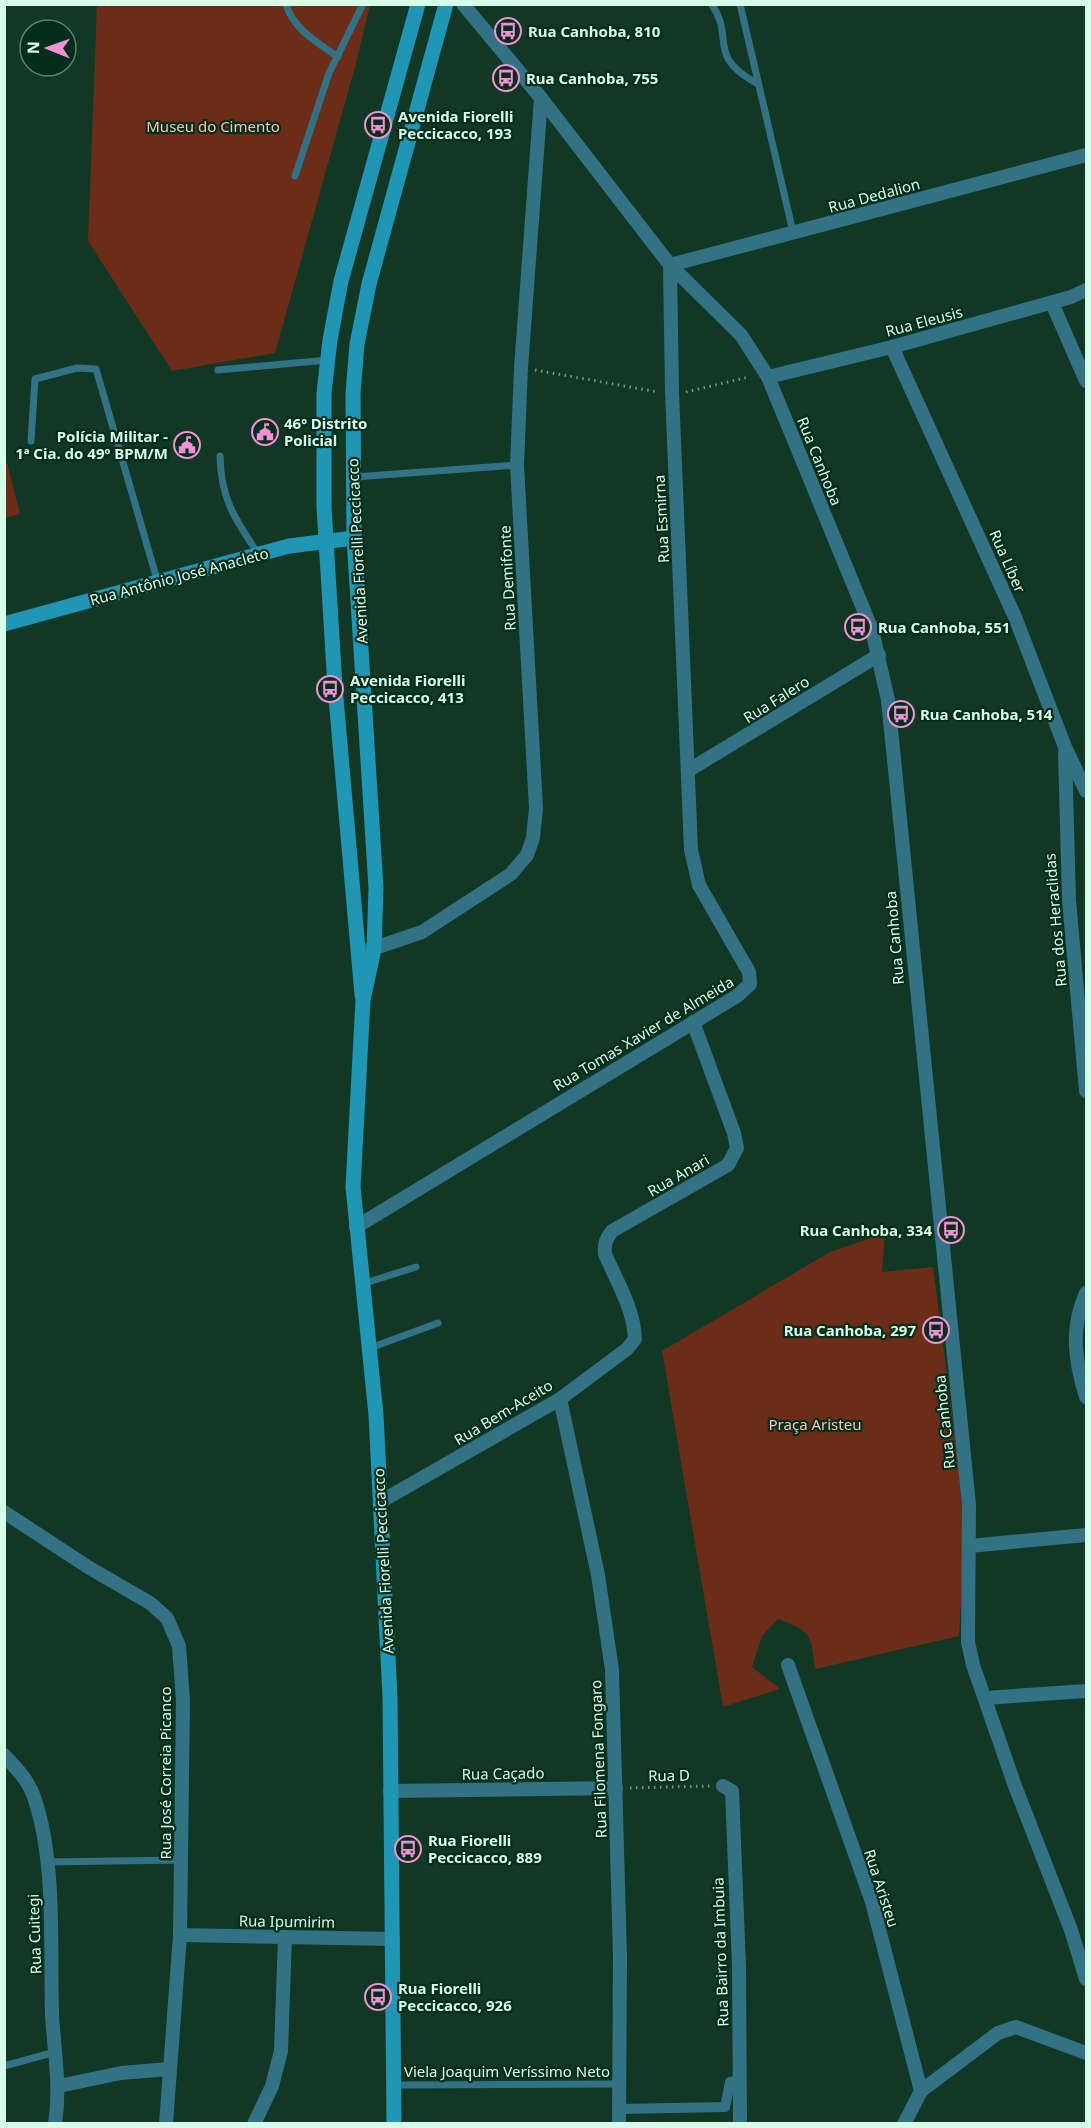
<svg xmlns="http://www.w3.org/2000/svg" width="1091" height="2128" font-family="'Noto Sans',sans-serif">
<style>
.green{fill:#6b2d17}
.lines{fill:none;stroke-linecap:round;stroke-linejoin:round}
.path{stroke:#729985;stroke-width:3;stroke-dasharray:1.5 4.5;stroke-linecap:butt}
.service{stroke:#327284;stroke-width:7}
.pedestrian{stroke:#327284;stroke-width:10}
.minor{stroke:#327284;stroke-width:14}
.secondary{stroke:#1e96b4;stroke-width:15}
.labels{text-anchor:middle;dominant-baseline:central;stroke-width:4.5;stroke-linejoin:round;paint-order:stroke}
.poi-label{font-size:15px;font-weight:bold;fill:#d8fde8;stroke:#042e1c;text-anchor:start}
.park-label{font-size:15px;fill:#ffc2ad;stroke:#042e1c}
.street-label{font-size:15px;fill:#d8fde8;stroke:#042e1c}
</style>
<rect width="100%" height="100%" fill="#103825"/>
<g class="green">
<polygon points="97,5 370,5 355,67 275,353 172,371 88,241"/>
<polygon points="5,463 7,463 20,514 5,518"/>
<path d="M885 1233 882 1272 933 1267 958 1459 965 1546 959 1636 815 1669C811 1635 812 1631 778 1619L762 1636 752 1667 780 1689 723 1707 662 1351 830 1252Z"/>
</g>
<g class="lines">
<g class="path">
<polyline points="535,370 658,392"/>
<polyline points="686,392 749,377"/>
<polyline points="630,1788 710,1786"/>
</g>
<g class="service">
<path d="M286 4C293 29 318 43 338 57"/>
<polyline points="740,4 793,232"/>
<path d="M712 5C735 38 706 55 756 83"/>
<polyline points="295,176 329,73 363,4"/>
<polyline points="218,370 328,360"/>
<polyline points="31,441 35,379 77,368 96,369 158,583"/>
<path d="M220 456C221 500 235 519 259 555"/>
<polyline points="355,477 517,465"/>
<polyline points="362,1284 416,1267"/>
<polyline points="370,1348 438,1323"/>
<polyline points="46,1862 181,1860"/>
<polyline points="4,2066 55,2052"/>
<polyline points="394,2085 620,2084"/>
</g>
<polyline class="pedestrian" points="620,2109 725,2107 730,2082 740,2081"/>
<g class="minor">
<polyline points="463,4 541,98 670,265 741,335 768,377 872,630 888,700 969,1505 968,1642 973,1665 1015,1786 1071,1930 1086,1979"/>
<polyline points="1052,303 1086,381"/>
<polyline points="892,347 1015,617 1065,747 1086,791"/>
<polyline points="768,377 892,347 1071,297 1086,290"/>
<polyline points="1065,752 1069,900 1086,1091"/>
<polyline points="689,770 879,655"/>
<polyline points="366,951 422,932 511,874 527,855 533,838 536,808 517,465 521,368 541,98"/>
<polyline points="356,1227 737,996 750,984 749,972 699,885 691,850 672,392 670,265 1086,155"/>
<path d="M1086 1293C1070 1329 1075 1361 1086 1397"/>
<polyline points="560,1399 598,1575 612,1670 620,1957 619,2124"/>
<path d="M380 1502 560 1399 627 1349 635 1339C634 1309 617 1282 605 1254 604 1244 606 1239 612 1231L728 1165 737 1148 734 1133 693 1022"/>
<polyline points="4,1512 88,1567 150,1603 167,1618 179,1646 183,1700 180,1935 166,2124"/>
<polyline points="969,1546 1086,1535"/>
<polyline points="788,1665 872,1902 921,2091 904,2124"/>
<polyline points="985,1698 1086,1691"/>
<path d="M4 1755C17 1769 30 1782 35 1800 56 1864 50 1947 52 2014 54 2051 61 2086 55 2124"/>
<polyline points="723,1786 732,1791 739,1966 740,2124"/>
<polyline points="390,1791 616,1788"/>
<polyline points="180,1935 393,1939"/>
<polyline points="59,2086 121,2073 170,2069"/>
<polyline points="921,2091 998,2033 1016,2027 1086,2053"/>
<polyline points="254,2124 272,2086 281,2051 285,1937"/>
</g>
<g class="secondary">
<polyline points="4,624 289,546 354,538"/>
<polyline points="362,995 335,687 324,507 324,393 330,340 341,281 418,4"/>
<polyline points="394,2124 390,1697 376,1415 353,1187 363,1000 374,949 376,888 354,538 353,393 357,344 369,284 446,4"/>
</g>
</g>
<defs>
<symbol id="bus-ring" viewBox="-11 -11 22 22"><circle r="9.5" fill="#042e1c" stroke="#f391d5" stroke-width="1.5"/><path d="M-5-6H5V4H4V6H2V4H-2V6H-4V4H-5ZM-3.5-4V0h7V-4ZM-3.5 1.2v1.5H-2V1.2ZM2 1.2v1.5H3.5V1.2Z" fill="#f391d5"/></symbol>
<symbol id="civic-ring" viewBox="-11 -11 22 22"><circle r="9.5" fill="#042e1c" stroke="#f391d5" stroke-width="1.5"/><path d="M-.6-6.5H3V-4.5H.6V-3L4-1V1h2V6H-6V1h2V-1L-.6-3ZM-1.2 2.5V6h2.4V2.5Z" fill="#f391d5"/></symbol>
</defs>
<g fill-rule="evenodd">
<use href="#bus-ring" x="493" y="16" width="30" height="30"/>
<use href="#bus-ring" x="491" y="63" width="30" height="30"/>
<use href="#bus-ring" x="363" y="110" width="30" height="30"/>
<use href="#civic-ring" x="250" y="417" width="30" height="30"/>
<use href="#civic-ring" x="172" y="430" width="30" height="30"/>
<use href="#bus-ring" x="843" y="612" width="30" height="30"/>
<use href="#bus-ring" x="315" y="674" width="30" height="30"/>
<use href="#bus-ring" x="886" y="699" width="30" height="30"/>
<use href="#bus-ring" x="936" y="1215" width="30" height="30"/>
<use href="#bus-ring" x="921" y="1315" width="30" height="30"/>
<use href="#bus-ring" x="393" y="1834" width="30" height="30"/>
<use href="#bus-ring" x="363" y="1982" width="30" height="30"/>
</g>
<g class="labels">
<g class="poi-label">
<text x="528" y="31">Rua Canhoba, 810</text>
<text x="526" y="78">Rua Canhoba, 755</text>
<text x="398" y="116">Avenida Fiorelli<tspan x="398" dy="17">Peccicacco, 193</tspan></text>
<text x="284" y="423">46º Distrito<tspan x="284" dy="17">Policial</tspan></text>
<text x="168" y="436" text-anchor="end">Polícia Militar -<tspan x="168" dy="17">1ª Cia. do 49º BPM/M</tspan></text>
<text x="878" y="627">Rua Canhoba, 551</text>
<text x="350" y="680">Avenida Fiorelli<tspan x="350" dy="17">Peccicacco, 413</tspan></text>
<text x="920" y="714">Rua Canhoba, 514</text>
<text x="932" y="1230" text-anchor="end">Rua Canhoba, 334</text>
<text x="916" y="1330" text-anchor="end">Rua Canhoba, 297</text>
<text x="428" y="1840">Rua Fiorelli<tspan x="428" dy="17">Peccicacco, 889</tspan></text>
<text x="398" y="1988">Rua Fiorelli<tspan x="398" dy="17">Peccicacco, 926</tspan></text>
</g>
<g class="park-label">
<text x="213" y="126">Museu do Cimento</text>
<text x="815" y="1424">Praça Aristeu</text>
</g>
<g class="street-label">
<text transform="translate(874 195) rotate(-15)">Rua Dedalion</text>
<text transform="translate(924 321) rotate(-15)">Rua Eleusis</text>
<text transform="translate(820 461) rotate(68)">Rua Canhoba</text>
<text transform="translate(661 519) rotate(-93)">Rua Esmirna</text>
<text transform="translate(357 551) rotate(-93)">Avenida Fiorelli Peccicacco</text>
<text transform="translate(1008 561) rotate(66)">Rua Líber</text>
<text transform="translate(179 576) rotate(-15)">Rua Antônio José Anacleto</text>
<text transform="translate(507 578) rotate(-93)">Rua Demifonte</text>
<text transform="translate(776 699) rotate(-32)">Rua Falero</text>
<text transform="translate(1055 920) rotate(-95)">Rua dos Heraclidas</text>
<text transform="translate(894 938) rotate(-95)">Rua Canhoba</text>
<text transform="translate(643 1033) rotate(-31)">Rua Tomas Xavier de Almeida</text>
<text transform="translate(678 1175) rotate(-30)">Rua Anari</text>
<text transform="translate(503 1412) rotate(-31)">Rua Bem-Aceito</text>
<text transform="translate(944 1422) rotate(-96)">Rua Canhoba</text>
<text transform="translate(383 1561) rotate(-93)">Avenida Fiorelli Peccicacco</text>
<text transform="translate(598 1759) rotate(-92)">Rua Filomena Fongaro</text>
<text transform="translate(165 1773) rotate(-90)">Rua José Correia Picanco</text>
<text transform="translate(503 1773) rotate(-1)">Rua Caçado</text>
<text transform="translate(669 1775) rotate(-1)">Rua D</text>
<text transform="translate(882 1888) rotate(72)">Rua Aristeu</text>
<text transform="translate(287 1921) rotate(1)">Rua Ipumirim</text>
<text transform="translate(34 1934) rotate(-92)">Rua Cuitegi</text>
<text transform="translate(720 1952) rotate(-92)">Rua Bairro da Imbuia</text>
<text x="507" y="2071">Viela Joaquim Veríssimo Neto</text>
</g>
</g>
<rect width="1091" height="2128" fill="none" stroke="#d8fde8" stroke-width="12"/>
<g transform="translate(48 48) rotate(271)"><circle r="28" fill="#042e1c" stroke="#59816e" stroke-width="1.5"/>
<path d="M0-4.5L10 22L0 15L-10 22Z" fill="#f391d5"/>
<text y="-9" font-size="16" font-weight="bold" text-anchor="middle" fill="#d8fde8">N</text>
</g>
</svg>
